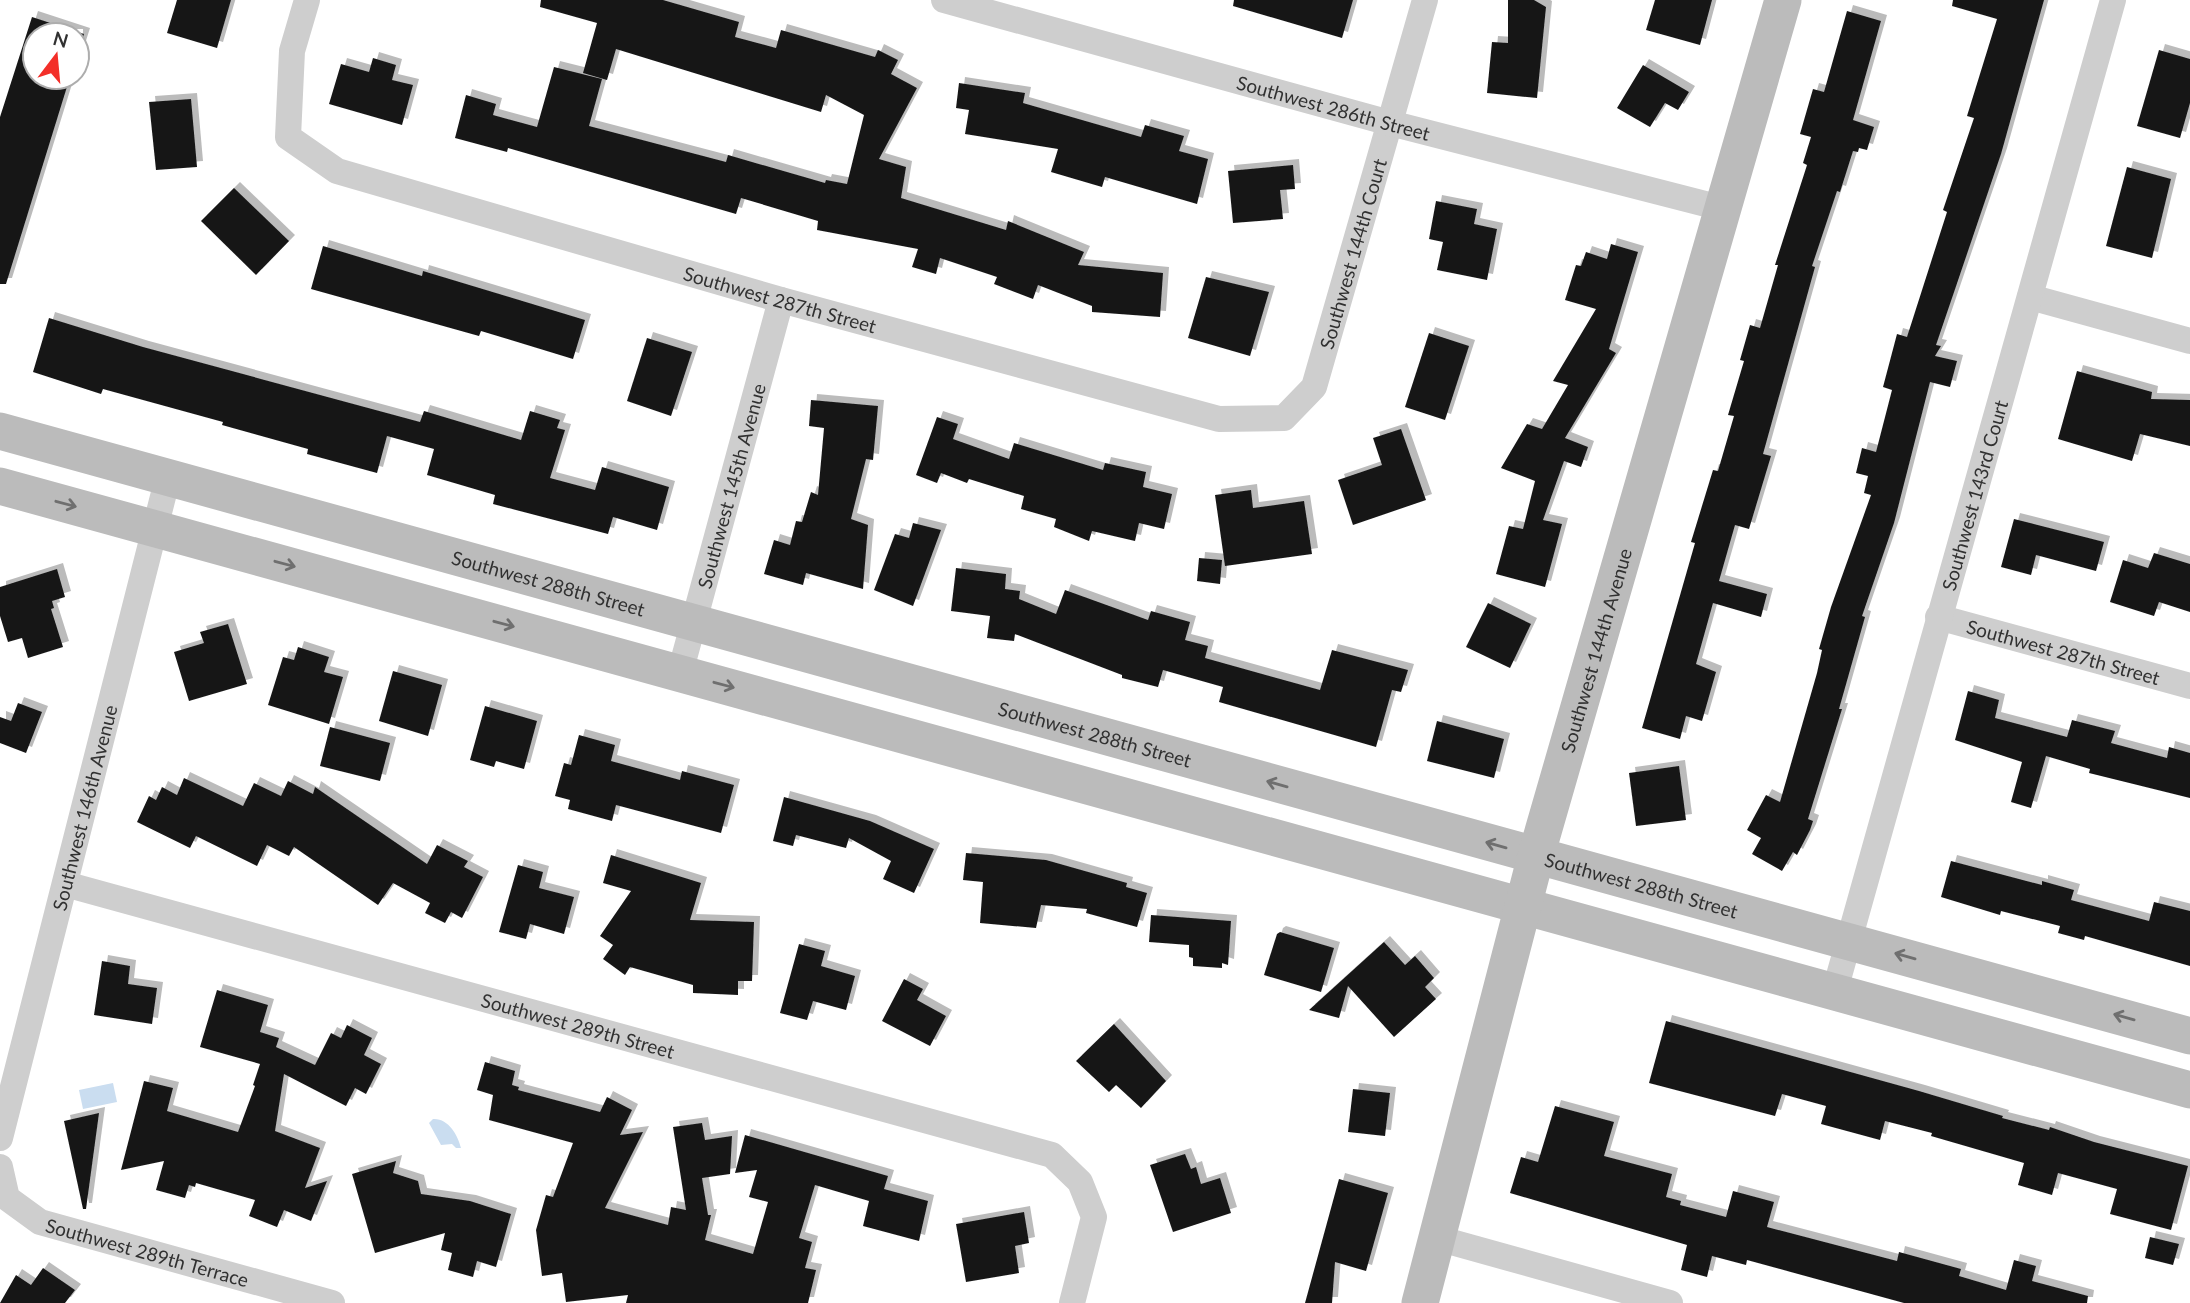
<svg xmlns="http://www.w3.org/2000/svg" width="2190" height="1303" font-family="Lato,sans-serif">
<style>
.water{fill:#caddf0}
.building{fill:#181818;filter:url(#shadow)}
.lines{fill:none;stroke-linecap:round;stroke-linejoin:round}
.street{stroke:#cecece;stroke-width:26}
.secondary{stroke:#bbb;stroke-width:37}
.oneway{stroke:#6f6f6f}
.labels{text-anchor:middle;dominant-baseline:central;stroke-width:7;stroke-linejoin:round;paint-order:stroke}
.street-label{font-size:19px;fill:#313131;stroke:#fff}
</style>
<defs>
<filter id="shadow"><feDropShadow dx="6" dy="-6" stdDeviation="0" flood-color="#0004"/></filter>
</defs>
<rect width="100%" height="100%" fill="#fff"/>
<g class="water">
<polygon points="113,1083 117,1102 83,1109 79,1090"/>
<path d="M433 1119C448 1118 458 1135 461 1148H456L452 1144 441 1145 429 1123Z"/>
</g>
<g class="building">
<polygon points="177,0 231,0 217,48 167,33"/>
<polygon points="541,0 663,0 739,22 735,37 776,48 781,30 875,57 878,50 898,60 891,74 917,88 879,159 906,167 901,198 1006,230 1008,221 1084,252 1078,265 1163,273 1160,317 1092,312 1092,306 1038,285 1033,299 994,284 997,277 940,258 936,274 912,267 918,249 817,230 818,221 741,198 736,214 508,148 507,152 455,138 466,95 496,104 493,115 537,127 554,67 602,79 589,126 726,162 728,155 825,183 826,180 847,184 864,115 826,95 821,112 616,49 607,80 583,73 597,23 540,7"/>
<polygon points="1234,0 1353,0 1342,38 1233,6"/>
<polygon points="1508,0 1534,0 1546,7 1537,98 1487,93 1492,42 1508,43"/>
<polygon points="1655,0 1712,0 1700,45 1646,30"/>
<polygon points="1953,0 2044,0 2001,154 1936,345 1941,346 1935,356 1957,361 1950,387 1930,382 1894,523 1862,616 1865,617 1839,709 1842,709 1808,819 1813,821 1810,830 1797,855 1793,852 1782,871 1752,854 1761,838 1747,830 1766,795 1780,802 1817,673 1822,650 1819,649 1831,607 1871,495 1864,493 1868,476 1856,473 1862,448 1876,452 1892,390 1883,387 1897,334 1907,337 1947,212 1943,210 1974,118 1967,116 1997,19 1952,6"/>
<polygon points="1847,11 1881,21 1853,120 1874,127 1867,150 1859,148 1858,152 1853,151 1840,192 1837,191 1812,266 1815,267 1763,454 1771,456 1749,529 1735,525 1719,581 1767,594 1761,617 1713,603 1696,664 1716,672 1702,721 1686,716 1680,739 1642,728 1695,543 1691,542 1713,470 1718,471 1734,416 1728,415 1744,361 1740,360 1750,325 1760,328 1778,265 1775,265 1807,165 1803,163 1811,137 1800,134 1813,89 1824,92"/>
<polygon points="32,17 84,34 77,56 77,35 35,35 35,77 70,77 6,284 0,284 0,117"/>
<polygon points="2159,50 2190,59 2190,103 2180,138 2137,126"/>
<polygon points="373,58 396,65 392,80 413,85 402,125 329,104 341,64 369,72"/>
<polygon points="1643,65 1689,92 1678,110 1665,103 1650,127 1617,108"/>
<polygon points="959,83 1025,93 1023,103 1141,137 1145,125 1184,136 1179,151 1208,159 1197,204 1105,177 1102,187 1051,172 1058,149 965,134 969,110 956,108"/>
<polygon points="191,99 197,167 156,170 149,102"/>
<polygon points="1293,165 1295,189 1280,190 1283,219 1233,223 1228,171"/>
<polygon points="2127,167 2171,179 2152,258 2106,246"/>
<polygon points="234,188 289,241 256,275 201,221"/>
<polygon points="1436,201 1477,209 1474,224 1497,229 1487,280 1437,270 1443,242 1429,239"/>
<polygon points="1611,244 1638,252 1609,349 1616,353 1565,438 1588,447 1581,467 1564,461 1543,520 1562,524 1545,587 1496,574 1509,526 1523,529 1535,481 1501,468 1527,424 1542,429 1568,385 1553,381 1596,309 1565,300 1576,265 1581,266 1586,252 1607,259"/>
<polygon points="323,246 422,276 423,271 585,320 573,359 481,331 479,336 311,289"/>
<polygon points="1206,277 1269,292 1250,356 1188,338"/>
<polygon points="49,318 143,347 420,422 424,411 521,440 530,411 560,420 557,428 565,430 550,478 595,490 602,467 669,487 657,530 613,517 608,534 493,504 495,495 427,475 434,449 387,436 377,473 307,454 308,449 222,425 223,422 103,389 101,394 33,372"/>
<polygon points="1429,333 1469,346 1445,420 1405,407"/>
<polygon points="647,338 692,352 671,416 627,401"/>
<polygon points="2077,371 2152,392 2151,399 2190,400 2190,446 2140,434 2132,461 2058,439"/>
<polygon points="811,400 878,406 873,460 866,459 851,519 868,525 863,589 806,573 803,585 764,574 774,540 790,545 796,521 802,522 811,492 818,495 824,428 809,426"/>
<polygon points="937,417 958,424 953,439 1009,459 1014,443 1103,470 1105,463 1146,472 1143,487 1172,494 1164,529 1139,523 1135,541 1092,531 1089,541 1054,527 1056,519 1021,509 1024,496 969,479 967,483 941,473 937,483 916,475"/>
<polygon points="1401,429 1426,500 1353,525 1338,480 1382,465 1373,438"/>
<polygon points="1251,490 1253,508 1304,501 1312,554 1225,566 1215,495"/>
<polygon points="2014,519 2104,542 2096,571 2036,555 2031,575 2001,567"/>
<polygon points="913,523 941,530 913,606 874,590 895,534 909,538"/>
<polygon points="2154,553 2190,564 2190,612 2159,602 2154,616 2110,602 2123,560 2148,568"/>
<polygon points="1199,558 1222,560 1220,584 1197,581"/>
<polygon points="956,568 1006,574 1005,589 1020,591 1019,599 1056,614 1065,590 1148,620 1151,611 1190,622 1185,640 1208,646 1205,658 1320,690 1332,650 1408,670 1401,692 1392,690 1376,747 1219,702 1223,687 1163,670 1158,687 1122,678 1122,675 1015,634 1014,641 987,638 990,616 951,611"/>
<polygon points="57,569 65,597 52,601 54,608 51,609 63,647 28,658 22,638 8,642 0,616 0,587"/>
<polygon points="1488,603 1531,624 1510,668 1466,647"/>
<polygon points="228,624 247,684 189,701 174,652 204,643 200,632"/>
<polygon points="298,647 329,657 324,672 343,677 329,724 268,705 283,657 294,660"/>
<polygon points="393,671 442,685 428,736 379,721"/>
<polygon points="1968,691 1999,700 1995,718 2067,737 2072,720 2115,731 2111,743 2167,758 2169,747 2190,753 2190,798 2089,773 2090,769 2046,756 2031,808 2011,802 2022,762 1955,740"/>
<polygon points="18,703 42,712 26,753 0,743 0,717 11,721"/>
<polygon points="485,706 537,721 524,769 496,761 494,767 470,760"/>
<polygon points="1437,721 1504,739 1494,778 1427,761"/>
<polygon points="330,727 390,743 380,781 320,766"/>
<polygon points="579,735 615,745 611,761 680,780 682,771 734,785 721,833 616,805 612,821 568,809 570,800 555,796 564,763 571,765"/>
<polygon points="1679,766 1686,820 1636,826 1629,773"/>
<polygon points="184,778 243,806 254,783 281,796 288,781 313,794 315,787 427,864 437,845 468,861 464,867 483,877 462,918 451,912 445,923 425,913 430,903 393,883 378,905 294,847 289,856 267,845 257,866 196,836 190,848 137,822 149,796 156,800 162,787 177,795"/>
<polygon points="784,797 870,821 934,849 914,893 883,879 891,861 849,838 846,848 796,835 793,846 773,841"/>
<polygon points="966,853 1046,860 1127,883 1126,887 1147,893 1137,927 1086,913 1087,909 1041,905 1036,928 980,923 983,882 963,880"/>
<polygon points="611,855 701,883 690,920 754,922 752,981 738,981 738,995 693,993 693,985 630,967 625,975 603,959 613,945 600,936 631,891 603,883"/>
<polygon points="1951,861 2042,885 2042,881 2074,890 2071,900 2149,921 2154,902 2190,911 2190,966 2085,936 2084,940 2058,933 2060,926 2001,911 2000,915 1941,897"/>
<polygon points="518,865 543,872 539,888 574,897 564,934 530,924 526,939 499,932"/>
<polygon points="1151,915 1231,921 1228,965 1222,963 1222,968 1193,966 1193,958 1189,957 1189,945 1149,942"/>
<polygon points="1280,932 1334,948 1321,992 1264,975 1277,934"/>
<polygon points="1384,942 1405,965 1415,956 1434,978 1425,987 1436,999 1394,1037 1348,986 1339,1018 1309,1010"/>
<polygon points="799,944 825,951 821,966 855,976 846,1010 813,1001 807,1020 780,1013"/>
<polygon points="102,961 130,966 128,984 157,988 152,1024 94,1015"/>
<polygon points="904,979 923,989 917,1000 946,1016 930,1046 882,1021"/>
<polygon points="217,990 268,1005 260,1032 279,1038 276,1047 315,1065 331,1033 341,1038 347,1025 372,1038 364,1055 381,1064 366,1094 355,1088 346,1106 284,1074 275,1131 320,1148 305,1188 327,1181 311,1221 284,1210 277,1227 249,1216 255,1200 196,1183 195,1187 189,1185 185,1198 156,1190 164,1161 121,1170 144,1081 173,1088 167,1111 238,1132 255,1086 253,1085 260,1064 200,1047"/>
<polygon points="1666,1021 1919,1091 2003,1116 2002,1118 2049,1130 2050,1127 2094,1142 2188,1166 2171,1230 2110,1214 2117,1189 2058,1173 2052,1195 2018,1185 2024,1163 1931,1136 1932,1133 1885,1121 1880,1140 1821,1124 1826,1106 1782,1094 1775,1116 1649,1083"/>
<polygon points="1114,1024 1166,1081 1141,1108 1116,1085 1109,1092 1076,1061"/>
<polygon points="485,1062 515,1071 512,1085 519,1087 518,1090 600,1112 607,1097 632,1110 620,1135 643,1132 605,1208 668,1225 671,1207 686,1210 673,1127 702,1123 705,1140 732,1136 730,1174 702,1178 708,1215 711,1215 705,1240 753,1254 768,1202 749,1197 757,1170 735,1173 745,1135 888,1176 884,1189 928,1201 919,1241 863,1226 869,1201 815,1185 799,1238 812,1242 805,1268 816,1270 808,1303 626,1303 628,1295 566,1302 562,1273 542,1276 536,1230 546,1195 553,1197 573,1143 489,1120 493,1095 477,1090"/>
<polygon points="1353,1089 1390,1093 1385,1136 1348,1132"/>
<polygon points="1555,1106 1614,1122 1604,1156 1672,1174 1666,1197 1681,1201 1680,1205 1726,1217 1733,1191 1774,1202 1767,1227 1897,1261 1899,1252 1961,1269 1959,1276 2006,1290 2014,1260 2036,1266 2032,1281 2088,1296 2087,1303 1904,1303 1747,1260 1746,1265 1712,1256 1707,1277 1681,1270 1687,1245 1510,1193 1521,1157 1538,1162"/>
<polygon points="99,1113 86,1209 83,1209 64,1121"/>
<polygon points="1185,1154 1191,1169 1196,1167 1201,1184 1220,1178 1231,1213 1173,1232 1150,1165"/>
<polygon points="396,1161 393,1173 418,1181 421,1194 470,1201 511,1214 496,1267 477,1261 473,1277 448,1270 452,1253 441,1250 445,1233 375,1253 352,1174"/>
<polygon points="1339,1179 1388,1193 1366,1271 1335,1262 1332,1303 1305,1303"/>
<polygon points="1024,1212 1029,1243 1015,1246 1019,1273 966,1282 956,1224"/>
<polygon points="2150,1237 2179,1244 2173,1265 2145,1258"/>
<polygon points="43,1268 75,1290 65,1303 0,1303 16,1275 31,1285"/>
</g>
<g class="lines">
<g class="street">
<path id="s1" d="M307 0 292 51 288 137 337 171 781 300 1219 419 1284 418 1314 387 1425 0"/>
<path id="s2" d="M944 0 1390 123 1725 209"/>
<polyline points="2030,297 2190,341"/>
<path id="s3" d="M1938 617 2190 686"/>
<path id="s4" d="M680 673 781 300"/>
<path id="s5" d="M65 884 1052 1155 1080 1182 1094 1217 1072 1303"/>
<path id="s6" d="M1835 990 2113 0"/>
<path id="s7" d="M0 1138 168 477"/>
<path id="s8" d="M0 1167 7 1198 40 1222 332 1303"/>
<polyline points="1437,1238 1670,1303"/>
</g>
<g class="secondary">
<path id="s9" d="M0 431 2190 1036"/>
<polyline points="0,486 2190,1090"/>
<path id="s10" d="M1420 1303 1536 856 1783 0"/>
</g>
</g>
<defs><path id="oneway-shaft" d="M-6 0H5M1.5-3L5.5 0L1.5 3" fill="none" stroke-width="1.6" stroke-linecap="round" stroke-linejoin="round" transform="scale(1.75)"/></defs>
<g class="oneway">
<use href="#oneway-shaft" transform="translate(66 504) rotate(15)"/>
<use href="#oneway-shaft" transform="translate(285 564) rotate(15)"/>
<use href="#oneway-shaft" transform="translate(504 624) rotate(15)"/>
<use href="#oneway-shaft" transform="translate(724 685) rotate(15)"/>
<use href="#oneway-shaft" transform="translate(1277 784) rotate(-164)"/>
<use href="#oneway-shaft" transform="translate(1496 845) rotate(-164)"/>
<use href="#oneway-shaft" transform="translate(1905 956) rotate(-164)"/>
<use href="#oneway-shaft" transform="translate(2124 1017) rotate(-164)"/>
</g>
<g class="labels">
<g class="street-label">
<text stroke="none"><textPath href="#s2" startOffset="404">Southwest 286th Street</textPath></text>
<text stroke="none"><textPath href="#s1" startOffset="1362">Southwest 144th Court</textPath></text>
<text stroke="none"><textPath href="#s1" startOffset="660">Southwest 287th Street</textPath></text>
<text stroke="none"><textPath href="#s4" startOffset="194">Southwest 145th Avenue</textPath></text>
<text stroke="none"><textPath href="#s6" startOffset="514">Southwest 143rd Court</textPath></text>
<text stroke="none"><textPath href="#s9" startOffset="569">Southwest 288th Street</textPath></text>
<text stroke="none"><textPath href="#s10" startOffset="676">Southwest 144th Avenue</textPath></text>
<text stroke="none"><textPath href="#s3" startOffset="130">Southwest 287th Street</textPath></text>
<text stroke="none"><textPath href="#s9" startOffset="1136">Southwest 288th Street</textPath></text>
<text stroke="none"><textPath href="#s7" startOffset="341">Southwest 146th Avenue</textPath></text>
<text stroke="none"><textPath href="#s9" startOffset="1703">Southwest 288th Street</textPath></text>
<text stroke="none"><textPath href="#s5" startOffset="532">Southwest 289th Street</textPath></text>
<text stroke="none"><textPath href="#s8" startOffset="184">Southwest 289th Terrace</textPath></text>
</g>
</g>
<g transform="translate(56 56) rotate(16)"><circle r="33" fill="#ffffff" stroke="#adadad" stroke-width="2"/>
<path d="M0-5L12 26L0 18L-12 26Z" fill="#f32f29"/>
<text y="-10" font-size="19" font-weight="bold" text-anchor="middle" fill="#313131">N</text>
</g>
</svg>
